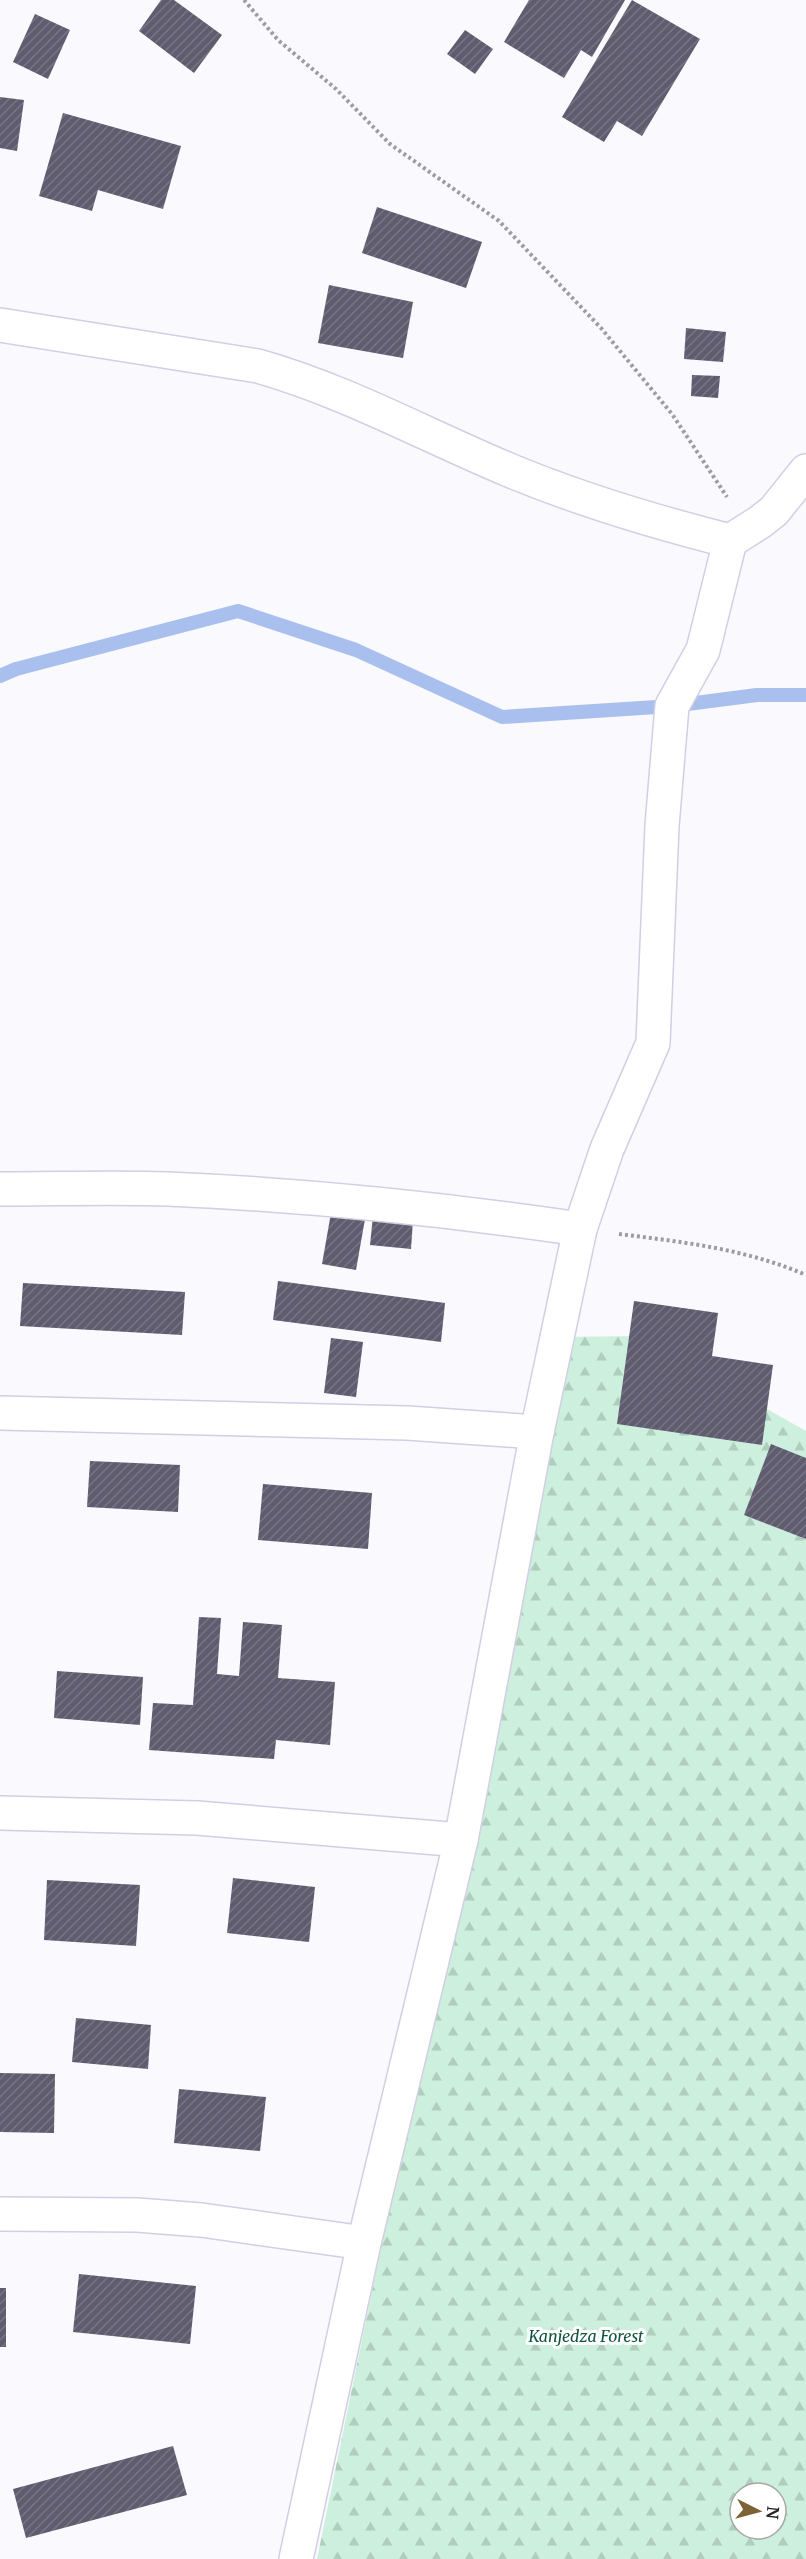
<svg xmlns="http://www.w3.org/2000/svg" width="806" height="2559" font-family="Merriweather,serif">
<style>
.forest{fill:url(#forest-firs);fill-rule:evenodd}
.lines{fill:none;stroke-linecap:round;stroke-linejoin:round}
.stream{stroke:#a9bfed;stroke-width:14}
.building{fill:url(#building-hatch)}
.minor-casing{stroke:#d3cee4;stroke-width:36}
.path{stroke:#9d9ca2;stroke-width:4;stroke-dasharray:3 3;stroke-linecap:butt}
.minor{stroke:#fff;stroke-width:33}
.labels{text-anchor:middle;dominant-baseline:central;stroke-width:6;stroke-linejoin:round;paint-order:stroke}
.park-label{font-size:16px;font-style:italic;fill:#0f553b;stroke:#fff}
</style>
<defs>
<pattern id="forest-firs" width="22" height="20" patternUnits="userSpaceOnUse" patternTransform="scale(1.5)"><rect width="22" height="20" fill="#cdefdd"/><path d="M5 1l3.5 6h-7zM16 11l3.5 6h-7z" fill="#b0cdbe"/></pattern>
<pattern id="building-hatch" width="6" height="6" patternUnits="userSpaceOnUse" patternTransform="scale(1.5)"><rect width="6" height="6" fill="#605c6f"/><path d="M-1 1l2-2M0 6l6-6M5 7l2-2" fill="none" stroke="#777483"/></pattern>
</defs>
<rect width="100%" height="100%" fill="#faf9fe"/>
<path class="forest" d="M637 1336 806 1431V2559H317L568 1337ZM740 2493H776V2529H740Z"/>
<g class="lines">
<polyline class="stream" points="0,676 16,669 238,611 356,650 502,717 672,706 757,695 806,695"/>
</g>
<g class="building">
<polygon points="161,0 174,0 222,35 194,73 139,31"/>
<polygon points="529,0 625,0 592,57 581,50 564,78 504,42"/>
<polygon points="632,0 700,39 642,136 617,121 604,142 562,117"/>
<polygon points="35,14 70,30 48,79 13,62"/>
<polygon points="465,30 493,49 475,74 447,54"/>
<polygon points="0,97 24,100 17,151 0,148"/>
<polygon points="63,113 181,146 163,209 98,190 92,211 39,196"/>
<polygon points="377,207 482,242 466,288 362,253"/>
<polygon points="329,285 413,302 403,358 318,343"/>
<polygon points="686,328 726,332 723,362 684,359"/>
<polygon points="692,375 720,376 718,398 691,396"/>
<polygon points="331,1213 365,1219 356,1270 322,1264"/>
<polygon points="373,1216 413,1220 411,1249 370,1245"/>
<polygon points="278,1281 445,1303 441,1342 273,1320"/>
<polygon points="23,1283 185,1292 182,1335 20,1326"/>
<polygon points="634,1301 718,1313 712,1356 773,1365 762,1445 617,1424"/>
<polygon points="331,1338 363,1342 356,1397 324,1393"/>
<polygon points="771,1444 806,1458 806,1539 744,1515"/>
<polygon points="90,1461 180,1465 178,1512 87,1507"/>
<polygon points="263,1484 372,1493 368,1549 258,1540"/>
<polygon points="199,1617 221,1618 217,1674 239,1676 243,1622 282,1625 278,1678 335,1682 330,1745 276,1740 274,1759 149,1750 153,1703 193,1705"/>
<polygon points="57,1671 143,1677 140,1725 54,1718"/>
<polygon points="233,1878 315,1887 309,1942 227,1933"/>
<polygon points="47,1880 140,1885 136,1946 44,1940"/>
<polygon points="76,2018 151,2025 148,2069 72,2062"/>
<polygon points="0,2073 55,2074 54,2133 0,2132"/>
<polygon points="179,2089 266,2097 260,2151 174,2143"/>
<polygon points="79,2274 196,2286 190,2344 73,2332"/>
<rect x="0" y="2288" width="6" height="59"/>
<polygon points="173,2446 187,2495 26,2538 13,2489"/>
</g>
<g class="lines">
<defs>
<g id="minor">
<path d="M0 325 258 366C346 391 425 435 509 470 581 500 655 522 730 541L760 522 774 511 806 471"/>
<path d="M0 1189C56 1189 112 1187 168 1189 306 1195 443 1209 580 1229"/>
<polyline points="0,1413 407,1423 537,1432"/>
<polyline points="0,1813 197,1818 461,1840"/>
<polyline points="0,2214 137,2215 201,2220 364,2243"/>
<polyline points="296,2559 364,2243 461,1840 537,1432 580,1229 607,1149 653,1043 662,826 672,706 703,650 730,541"/>
</g>
</defs>
<use href="#minor" class="minor-casing"/>
<g class="path">
<polyline points="244,0 278,40 336,89 390,144 499,221 601,328 672,414 727,497"/>
<path d="M619 1234C683 1242 746 1249 806 1275"/>
</g>
<use href="#minor" class="minor"/>
</g>
<g class="labels">
<g class="park-label">
<text x="586" y="2336">Kanjedza Forest</text>
</g>
</g>
<g transform="translate(758 2511) rotate(96)"><circle r="28" fill="#ffffff" stroke="#a7a7aa" stroke-width="1.5"/>
<path d="M0-4.5L10 22L0 15L-10 22Z" fill="#7c6234"/>
<text y="-9" font-size="16" font-weight="bold" text-anchor="middle" fill="#23222a">N</text>
</g>
</svg>
